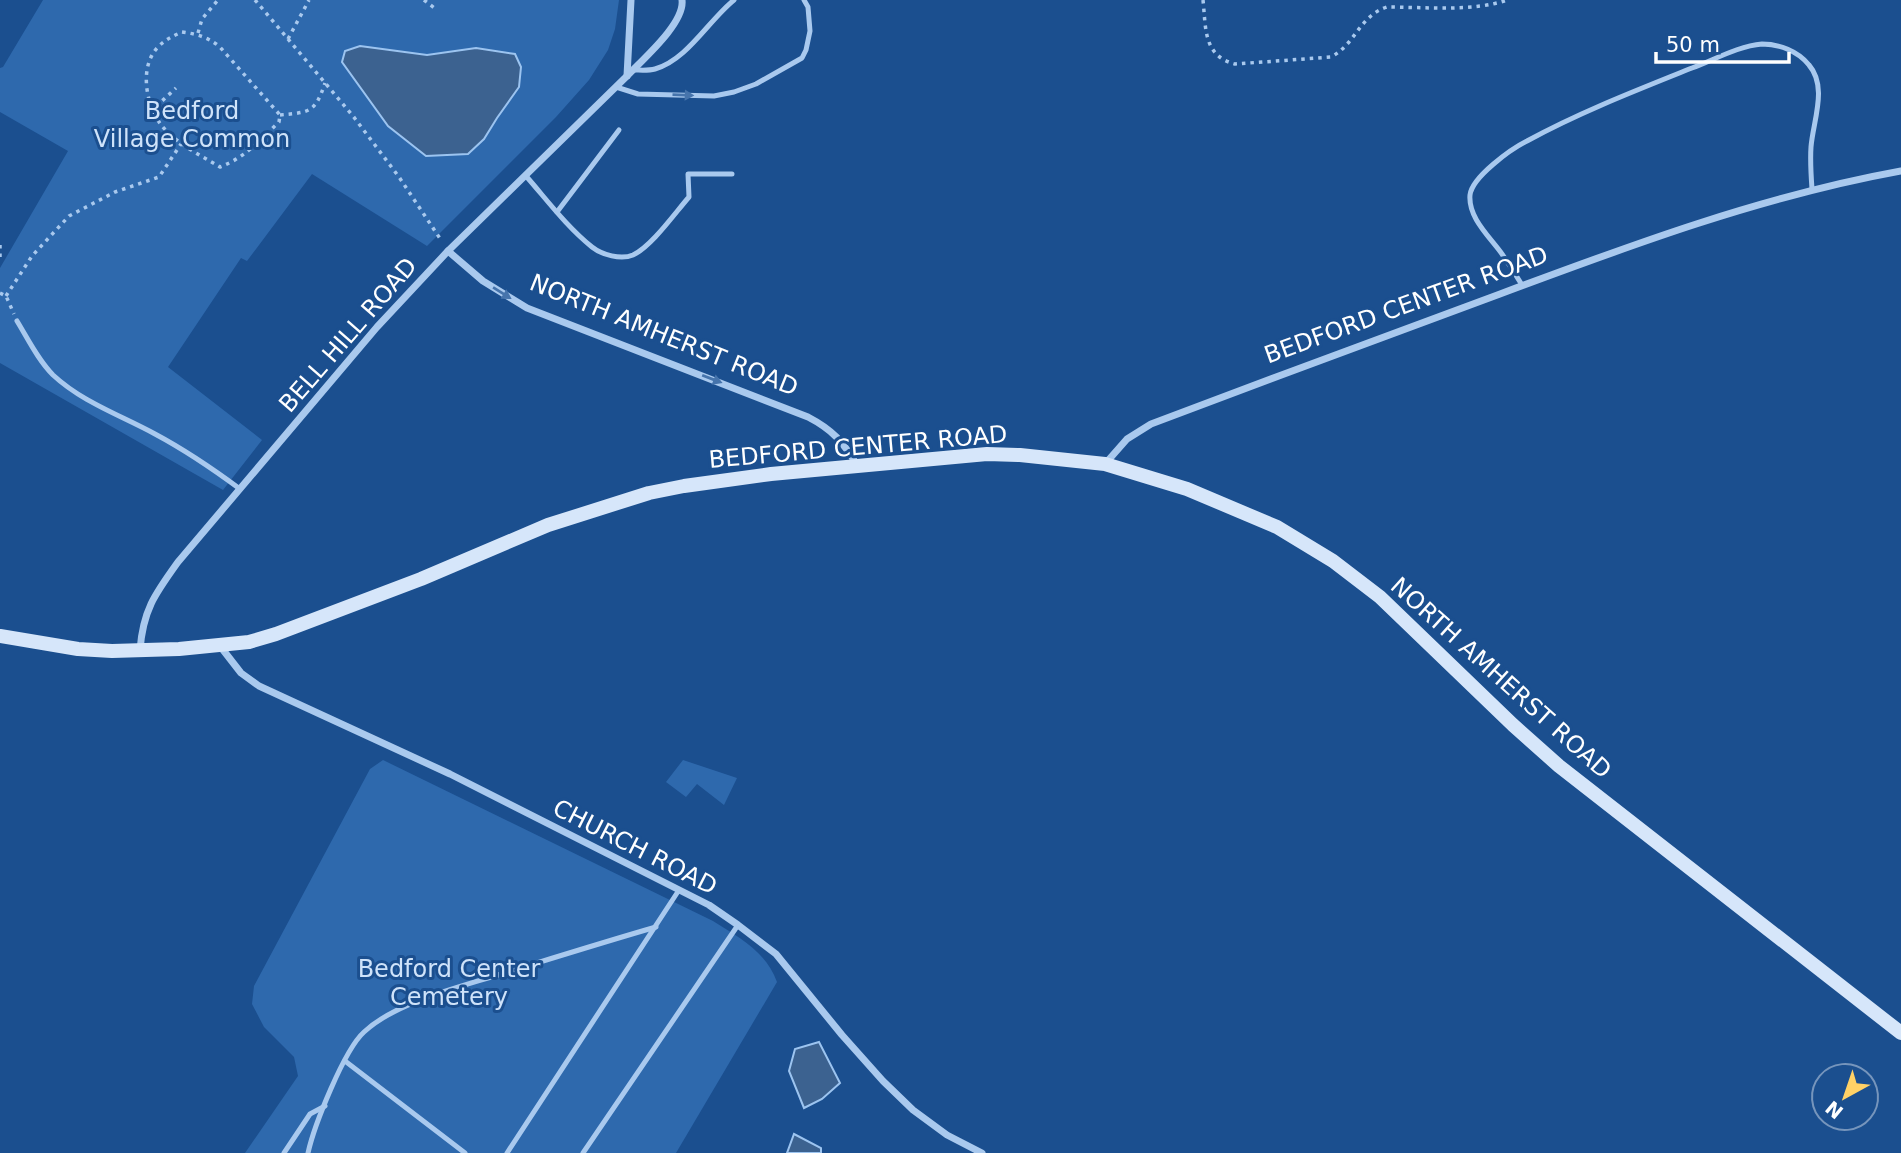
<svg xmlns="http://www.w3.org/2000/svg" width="1901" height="1153" font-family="'DejaVu Sans',sans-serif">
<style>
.green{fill:#2e69ad}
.water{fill:#3c6290;stroke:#9cc4f0;stroke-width:2}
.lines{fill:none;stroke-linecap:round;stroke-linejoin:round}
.path{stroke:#a9c9ee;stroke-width:3.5;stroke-dasharray:3.5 5;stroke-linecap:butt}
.lane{stroke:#a9c9ee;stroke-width:5}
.street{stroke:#a9c9ee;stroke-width:7}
.secondary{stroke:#d6e6fa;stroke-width:14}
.oneway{fill:#4674ac}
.labels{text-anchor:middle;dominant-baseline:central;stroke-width:6;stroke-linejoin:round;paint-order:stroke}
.park-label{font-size:24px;fill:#cfe3fa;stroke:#1b4f8f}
.street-label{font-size:24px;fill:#fff;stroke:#1b4f8f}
</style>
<rect width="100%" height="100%" fill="#1b4f8f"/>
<g class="green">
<polygon points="43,0 619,0 615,29 608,50 589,80 556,117 427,246 312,174 247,261 241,258 168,367 262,440 223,490 0,363 0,268 68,151 0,112 0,68 3,67"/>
<path d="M383 760 713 921C738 937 766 951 777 982L676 1153H245L298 1076 294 1057 264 1027 252 1004 254 986 370 769Z"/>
<polygon points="683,760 737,778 724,805 697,784 686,797 666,782"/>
</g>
<g class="water">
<polygon points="360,46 427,55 476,48 515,54 521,67 519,87 497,118 484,139 468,154 426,156 388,126 342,62 345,51"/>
<polygon points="819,1042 840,1083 822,1099 804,1108 789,1071 795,1049"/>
<polygon points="794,1134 821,1148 821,1153 787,1153"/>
</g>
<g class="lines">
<g class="path">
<polyline points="255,0 353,116 399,177 441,240"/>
<polyline points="424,0 437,10"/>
<path d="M1203 0C1206 28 1203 56 1235 64L1331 57C1356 44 1359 16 1387 7 1423 7 1474 12 1507 0"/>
<path d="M182 32C197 34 207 37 219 46L280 115 279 122C259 141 246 157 220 167 200 155 177 144 162 126 146 106 138 66 159 46 166 39 173 36 182 32Z"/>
<polyline points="198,33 202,19 218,0"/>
<polyline points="288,39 309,0"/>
<path d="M280 115C310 112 315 113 325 83"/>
<polyline points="158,117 162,101 176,88"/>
<polyline points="0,245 0,258"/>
<polyline points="0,293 6,296 14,314"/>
<polyline points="6,296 32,256 69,216 115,192 159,177 181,144"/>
</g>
<g class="lane">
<path d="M633 70C640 70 648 71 655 69 687 60 708 21 734 0"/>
<polyline points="616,87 638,94 714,96 734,92 756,84 802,58 806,50 810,31 808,7 804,0"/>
<path d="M526 176C547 200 567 227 592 247 602 255 621 260 633 255 651 247 675 213 689 197L688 174H732"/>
<polyline points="557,212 619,130"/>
<path d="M1522 285C1516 275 1509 264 1502 254 1490 237 1468 218 1470 195 1472 177 1511 149 1527 141 1578 113 1637 90 1692 68 1714 60 1738 46 1762 44 1779 44 1798 51 1809 65 1828 87 1813 121 1811 147 1810 161 1811 175 1812 189"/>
<path d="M17 321C28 339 38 360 53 375 82 402 120 415 155 434 185 450 213 469 240 489"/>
<polyline points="345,1061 465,1153"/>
<polyline points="284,1153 310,1114 325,1106"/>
<path d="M308 1153C314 1126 344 1050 364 1032 396 1002 460 987 501 974 553 958 604 942 656 927"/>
<polyline points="507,1153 679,890"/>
<polyline points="583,1153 738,925"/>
</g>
<g class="street">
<polyline points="627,76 631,0"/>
<path d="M448 251 483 281 527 308 808 417C833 430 843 442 857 465"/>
<path d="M1105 464 1127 439 1151 424C1267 380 1384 337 1500 294 1631 245 1763 196 1901 171"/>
<polyline points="220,646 241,673 259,686 450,774 709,905 738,925 776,954 842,1035 883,1081 913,1110 947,1135 982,1153"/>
<path d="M140 650C143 610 155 594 178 562L377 327 448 251 627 76C643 59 685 23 682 0"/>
</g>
<polyline class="secondary" points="0,636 78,649 112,651 179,649 249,642 276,634 421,579 548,525 649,493 684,486 771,474 987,454 1020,455 1105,464 1187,489 1277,527 1333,561 1380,597 1513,725 1559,766 1901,1033"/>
</g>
<defs><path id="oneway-solid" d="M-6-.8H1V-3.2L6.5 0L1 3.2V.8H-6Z" transform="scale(1.75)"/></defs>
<g class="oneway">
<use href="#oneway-solid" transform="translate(683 95) rotate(2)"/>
<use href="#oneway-solid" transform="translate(502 293) rotate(32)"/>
<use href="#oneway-solid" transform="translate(712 379) rotate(21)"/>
</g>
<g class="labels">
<g class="park-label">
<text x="192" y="111">Bedford<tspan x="192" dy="28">Village Common</tspan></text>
<text x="449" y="969">Bedford Center<tspan x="449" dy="28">Cemetery</tspan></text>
</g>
<g class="street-label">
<text transform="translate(1406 305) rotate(-20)">BEDFORD CENTER ROAD</text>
<text transform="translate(348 335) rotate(-49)">BELL HILL ROAD</text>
<text transform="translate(664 335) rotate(22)">NORTH AMHERST ROAD</text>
<text transform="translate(858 447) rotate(-5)">BEDFORD CENTER ROAD</text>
<text transform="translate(1501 678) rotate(42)">NORTH AMHERST ROAD</text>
<text transform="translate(635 847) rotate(27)">CHURCH ROAD</text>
</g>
</g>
<g transform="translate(1845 1097) rotate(220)"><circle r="33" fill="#1b4f8f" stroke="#7695bc" stroke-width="2"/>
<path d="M0-5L12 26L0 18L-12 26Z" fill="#ffd166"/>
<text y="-10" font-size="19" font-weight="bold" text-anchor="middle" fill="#ffffff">N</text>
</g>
<path d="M1656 52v10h133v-10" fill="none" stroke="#ffffff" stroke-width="3.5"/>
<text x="1666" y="52" font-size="21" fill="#ffffff" stroke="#1b4f8f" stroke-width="5" paint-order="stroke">50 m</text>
</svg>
